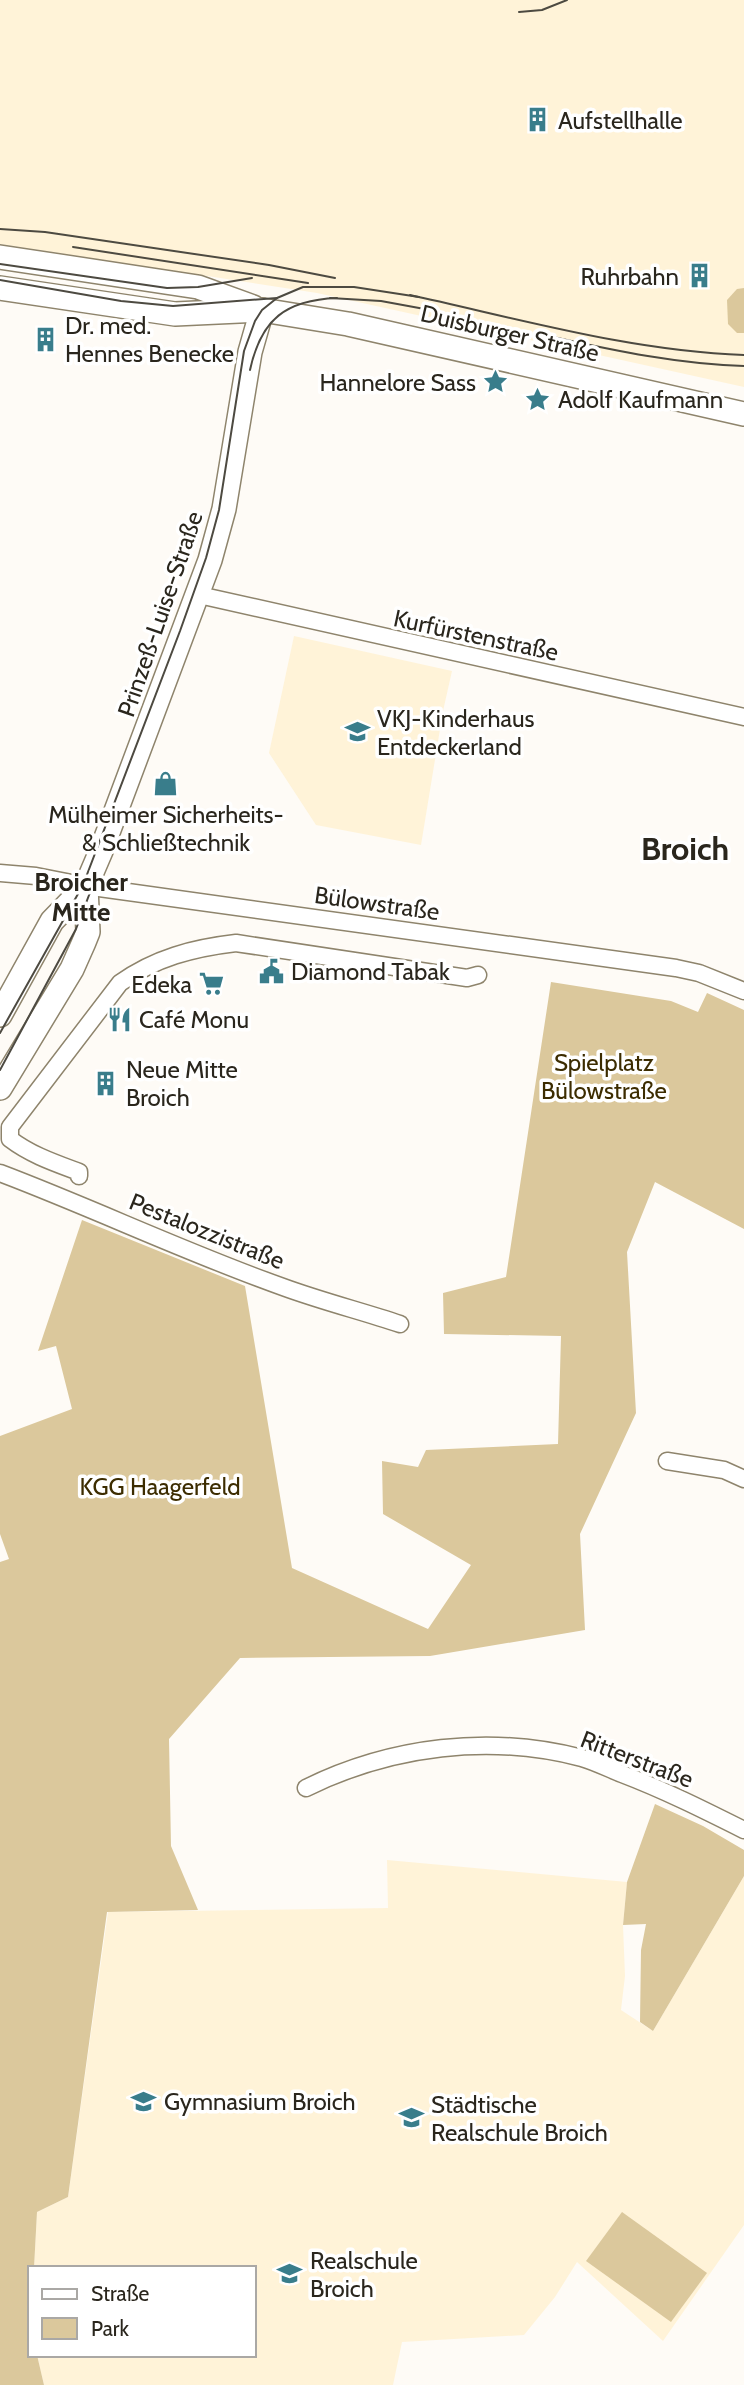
<svg xmlns="http://www.w3.org/2000/svg" width="744" height="2385" font-family="Cabin,sans-serif">
<style>
.built{fill:#fff3d8}
.green{fill:#dbc89c}
.lines{fill:none;stroke-linecap:round;stroke-linejoin:round}
.street-casing{stroke:#8e846c;stroke-width:19}
.secondary-casing{stroke:#8e846c;stroke-width:26}
.street{stroke:#fff;stroke-width:16}
.secondary{stroke:#fff;stroke-width:23}
.tram{stroke:#4d4a41;stroke-width:2}
.labels{text-anchor:middle;dominant-baseline:central;stroke-width:7;stroke-linejoin:round;paint-order:stroke}
.poi-label{font-size:24px;fill:#2a261d;stroke:#fff;text-anchor:start}
.street-label{font-size:24px;fill:#2a261d;stroke:#fff}
.park-label{font-size:24px;fill:#3c2c00;stroke:#fff}
.neighbourhood-label{font-size:26px;font-weight:bold;fill:#2a261d;stroke:#fff}
.district-label{font-size:32px;font-weight:bold;fill:#2a261d;stroke:#fff}
</style>
<rect width="100%" height="100%" fill="#fefbf6"/>
<g class="built">
<polygon points="0,0 744,0 744,387 317,293 0,244"/>
<polygon points="294,636 452,671 443,711 421,845 316,825 269,753"/>
<polygon points="387,1860 627,1882 623,1925 625,1976 621,2010 653,2031 744,1876 744,2225 663,2341 577,2262 555,2297 524,2335 402,2342 393,2385 44,2385 37,2355 254,2355 254,2268 34,2268 37,2212 68,2197 108,1912 388,1908"/>
</g>
<g class="green">
<polygon points="744,288 744,333 737,333 728,324 727,300 737,289"/>
<polygon points="551,982 671,1001 698,1012 707,993 744,1010 744,1229 655,1182 627,1252 636,1413 580,1534 585,1630 430,1656 240,1658 169,1739 171,1846 198,1910 107,1912 68,2197 37,2212 34,2268 30,2268 30,2355 37,2355 44,2385 0,2385 0,1562 9,1559 0,1534 0,1436 72,1409 56,1346 38,1351 82,1220 245,1286 292,1568 428,1629 471,1565 383,1514 382,1461 418,1467 426,1450 558,1444 561,1336 444,1334 443,1293 506,1277"/>
<polygon points="655,1804 703,1826 744,1850 744,1876 653,2031 640,2022 641,1950 646,1924 623,1925 627,1882"/>
<polygon points="622,2212 707,2273 671,2322 586,2261"/>
</g>
<g class="lines">
<defs>
<g id="street">
<polyline points="199,595 744,717"/>
<polyline points="0,873 36,876 92,887 676,968 699,973 744,991"/>
<path d="M0 1173C95 1209 187 1253 283 1287 321 1301 361 1311 400 1324"/>
<path d="M79 1176V1172C55 1163 31 1155 10 1139V1127L120 983C155 958 193 948 236 943L467 978 478 975"/>
<polyline points="667,1461 724,1470 744,1479"/>
<path d="M306 1788C391 1746 490 1734 582 1758 596 1762 609 1769 622 1774 664 1790 704 1810 744 1830"/>
</g>
<g id="secondary">
<polyline points="0,257 198,287 253,307"/>
<polyline points="0,288 175,314 262,310 348,324 744,414"/>
<polyline points="0,1015 52,921 86,886 101,851 210,560 224,509 250,352 262,310"/>
<polyline points="0,1088 72,969 84,942 88,932 86,886"/>
</g>
</defs>
<use href="#street" class="street-casing"/>
<use href="#secondary" class="secondary-casing"/>
<use href="#street" class="street"/>
<use href="#secondary" class="secondary"/>
<g class="tram">
<polyline points="519,12 542,10 567,0"/>
<polyline points="0,229 45,232 269,265 335,278"/>
<polyline points="73,247 308,283"/>
<polyline points="0,264 167,288 198,287 252,278"/>
<polyline points="0,280 121,301 173,306 277,298"/>
<path d="M410 295C520 319 631 351 744 355"/>
<polyline points="330,298 381,301 430,310"/>
<path d="M553 337C616 351 679 364 744 366"/>
<path d="M250 370C261 319 286 300 337 298"/>
<polyline points="0,1033 83,885 180,631 206,558 219,510 244,351 255,321 262,310 277,298 303,287 354,287 419,297"/>
<polyline points="0,1070 76,929 96,877"/>
</g>
</g>
<defs>
<symbol id="building-bare" viewBox="-9 -9 18 18"><path d="M-4-6H4V6H1V3H-1V6H-4ZM-2.5-4.3h1.7v1.8h-1.7ZM.8-4.3h1.7v1.8H.8ZM-2.5-1h1.7V.8h-1.7ZM.8-1h1.7V.8H.8Z" fill="#397d8b" stroke="#fff" stroke-width="2.5" paint-order="stroke"/></symbol>
<symbol id="sight-bare" viewBox="-9 -9 18 18"><path d="M0-6L1.8-2.2L6-1.7L2.9 1.2L3.7 5.4L0 3.3L-3.7 5.4L-2.9 1.2L-6-1.7L-1.8-2.2Z" fill="#397d8b" stroke="#fff" stroke-width="2.5" paint-order="stroke"/></symbol>
<symbol id="school-bare" viewBox="-9 -9 18 18"><path d="M0-5L7-2L0 1L-7-2ZM-4 1L0 2.5L4 1V4Q0 6-4 4Z" fill="#397d8b" stroke="#fff" stroke-width="2.5" paint-order="stroke"/></symbol>
<symbol id="shop-bare" viewBox="-9 -9 18 18"><path d="M-5-2.5h2.3a2.7 3.5 0 0 1 5.4 0H5L5.5 6h-11ZM-1.5-2.5h3a1.5 2.3 0 0 0-3 0Z" fill="#397d8b" stroke="#fff" stroke-width="2.5" paint-order="stroke"/></symbol>
<symbol id="civic-bare" viewBox="-9 -9 18 18"><path d="M-.6-6.5H3V-4.5H.6V-3L4-1V1h2V6H-6V1h2V-1L-.6-3ZM-1.2 2.5V6h2.4V2.5Z" fill="#397d8b" stroke="#fff" stroke-width="2.5" paint-order="stroke"/></symbol>
<symbol id="supermarket-bare" viewBox="-9 -9 18 18"><path d="M-6-5.5h2.5l.6 2H6L4.5 2H-2.5L-4.4-4H-6ZM-1.5 3.2a1.3 1.3 0 1 0 .1 0ZM3 3.2a1.3 1.3 0 1 0 .1 0Z" fill="#397d8b" stroke="#fff" stroke-width="2.5" paint-order="stroke"/></symbol>
<symbol id="restaurant-bare" viewBox="-9 -9 18 18"><path d="M-5-6h1v4h1v-4h1v4h1v-4h1v5L-1.5 .5V6h-2V.5L-5-1ZM5-6V6H3V1.5H1.5Q1.5-4 5-6Z" fill="#397d8b" stroke="#fff" stroke-width="2.5" paint-order="stroke"/></symbol>
</defs>
<g fill-rule="evenodd">
<use href="#building-bare" x="520" y="102" width="35" height="35"/>
<use href="#building-bare" x="682" y="258" width="35" height="35"/>
<use href="#building-bare" x="28" y="322" width="35" height="35"/>
<use href="#sight-bare" x="478" y="364" width="35" height="35"/>
<use href="#sight-bare" x="520" y="382" width="35" height="35"/>
<use href="#school-bare" x="340" y="714" width="35" height="35"/>
<use href="#shop-bare" x="148" y="766" width="35" height="35"/>
<use href="#civic-bare" x="254" y="954" width="35" height="35"/>
<use href="#supermarket-bare" x="194" y="966" width="35" height="35"/>
<use href="#restaurant-bare" x="102" y="1002" width="35" height="35"/>
<use href="#building-bare" x="88" y="1066" width="35" height="35"/>
<use href="#school-bare" x="126" y="2084" width="35" height="35"/>
<use href="#school-bare" x="394" y="2100" width="35" height="35"/>
<use href="#school-bare" x="272" y="2256" width="35" height="35"/>
</g>
<g class="labels">
<g class="poi-label">
<text x="558" y="120">Aufstellhalle</text>
<text x="679" y="276" text-anchor="end">Ruhrbahn</text>
<text x="65" y="325">Dr. med.<tspan x="65" dy="28">Hennes Benecke</tspan></text>
<text x="476" y="382" text-anchor="end">Hannelore Sass</text>
<text x="558" y="399">Adolf Kaufmann</text>
<text x="377" y="718">VKJ-Kinderhaus<tspan x="377" dy="28">Entdeckerland</tspan></text>
<text x="166" y="814" text-anchor="middle">Mülheimer Sicherheits-<tspan x="166" dy="28">&amp; Schließtechnik</tspan></text>
<text x="291" y="971">Diamond Tabak</text>
<text x="192" y="984" text-anchor="end">Edeka</text>
<text x="139" y="1019">Café Monu</text>
<text x="126" y="1069">Neue Mitte<tspan x="126" dy="28">Broich</tspan></text>
<text x="164" y="2101">Gymnasium Broich</text>
<text x="431" y="2104">Städtische<tspan x="431" dy="28">Realschule Broich</tspan></text>
<text x="310" y="2260">Realschule<tspan x="310" dy="28">Broich</tspan></text>
</g>
<g class="street-label">
<text transform="translate(510 333) rotate(13)">Duisburger Straße</text>
<text transform="translate(160 614) rotate(-71)">Prinzeß-Luise-Straße</text>
<text transform="translate(476 635) rotate(12)">Kurfürstenstraße</text>
<text transform="translate(377 903) rotate(8)">Bülowstraße</text>
<text transform="translate(207 1231) rotate(22)">Pestalozzistraße</text>
<text transform="translate(637 1759) rotate(21)">Ritterstraße</text>
</g>
<g class="park-label">
<text x="604" y="1062">Spielplatz<tspan x="604" dy="28">Bülowstraße</tspan></text>
<text x="160" y="1486">KGG Haagerfeld</text>
</g>
<g class="neighbourhood-label">
<text x="81" y="882">Broicher<tspan x="81" dy="30">Mitte</tspan></text>
</g>
<g class="district-label">
<text x="685" y="848">Broich</text>
</g>
</g>
<rect x="28" y="2266" width="228" height="91" fill="#ffffff" stroke="#aaa8a5" stroke-width="2"/>
<rect x="42" y="2289" width="35" height="10" fill="#ffffff" stroke="#aaa8a5" stroke-width="2"/>
<text x="91" y="2301" font-size="21" fill="#2a261d">Straße</text>
<rect x="42" y="2318" width="35" height="21" fill="#dbc89c" stroke="#aaa8a5" stroke-width="2"/>
<text x="91" y="2336" font-size="21" fill="#2a261d">Park</text>
</svg>
